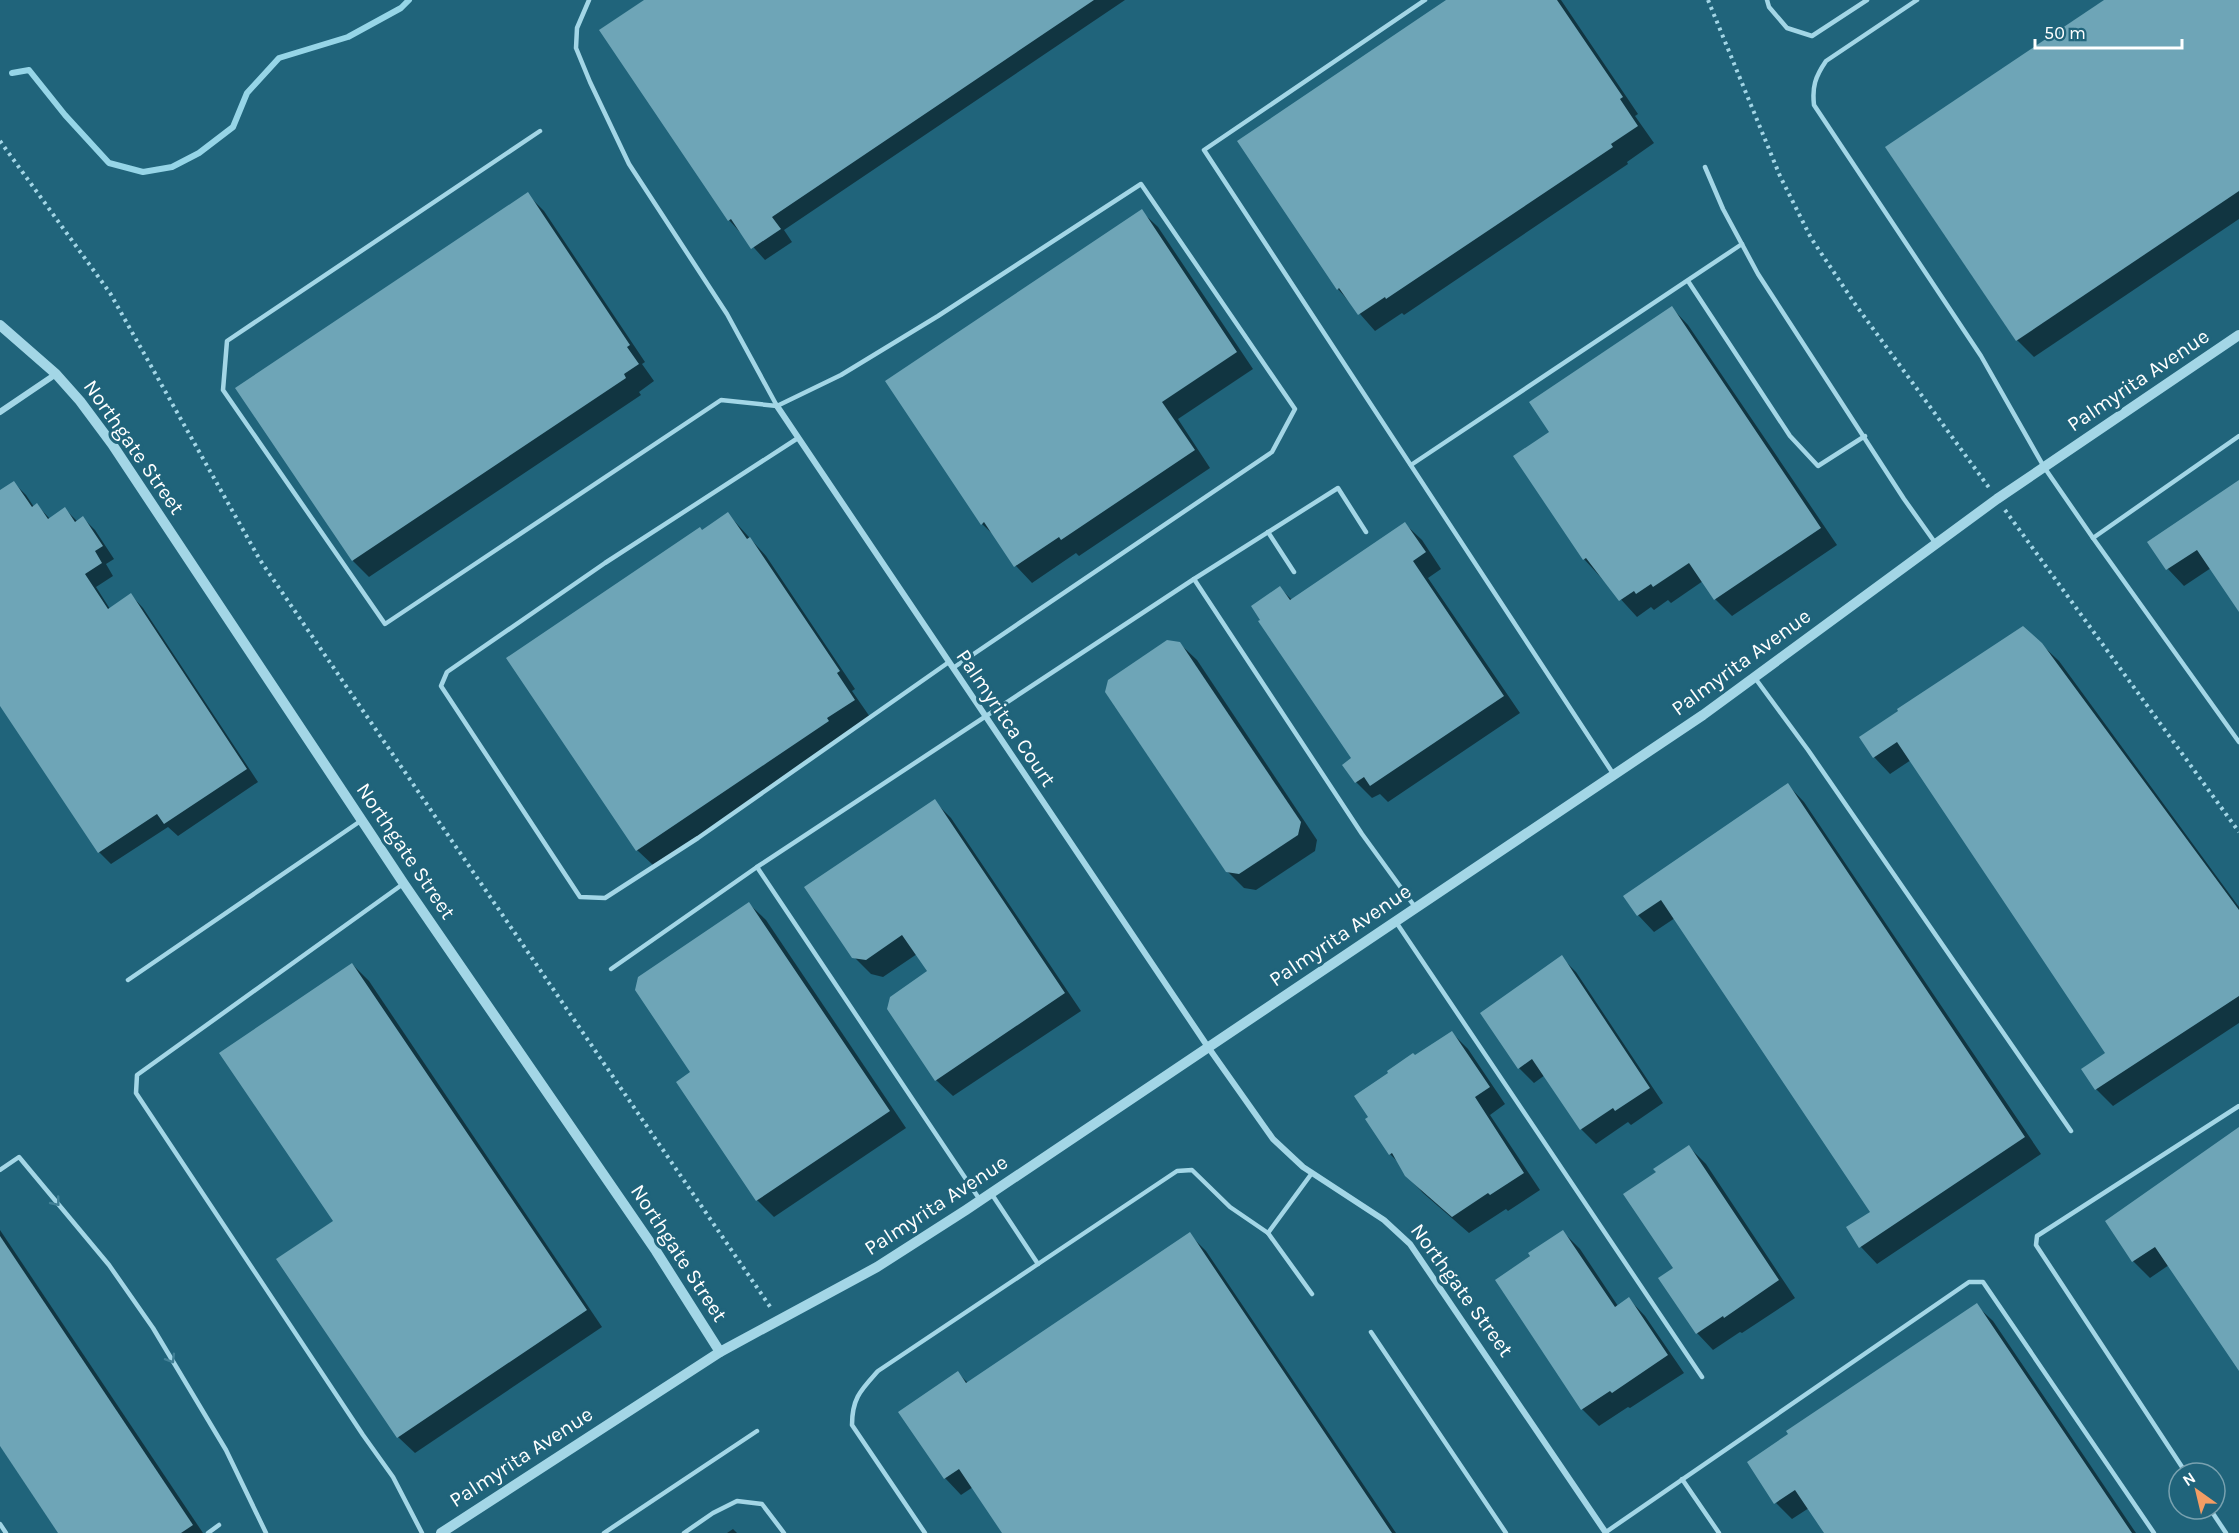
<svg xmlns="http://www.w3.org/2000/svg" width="2239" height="1533" font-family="Karla,sans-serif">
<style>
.shadow{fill:#0007}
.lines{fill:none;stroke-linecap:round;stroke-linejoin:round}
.stream{stroke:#96d5e7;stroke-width:6}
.building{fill:#6ea5b7}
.path{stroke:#a3d6e6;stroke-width:4;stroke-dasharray:3 4.5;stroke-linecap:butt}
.service{stroke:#a3d6e6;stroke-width:4.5}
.minor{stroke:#a3d6e6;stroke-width:6}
.tertiary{stroke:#a3d6e6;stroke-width:10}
.oneway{stroke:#418096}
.labels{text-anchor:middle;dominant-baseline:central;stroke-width:6;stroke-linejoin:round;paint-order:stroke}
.street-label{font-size:21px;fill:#fff;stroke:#20647b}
</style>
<rect width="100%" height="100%" fill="#20647b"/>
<g class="shadow">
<polygon points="646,0 1125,0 784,230 792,242 765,260 729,220"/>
<polygon points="1449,0 1561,0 1638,114 1635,116 1654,143 1627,162 1628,164 1404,315 1402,313 1375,331 1338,289"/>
<polygon points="2107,0 2239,0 2239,219 2034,357 2017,340"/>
<polygon points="527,194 544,211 645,362 642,364 654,381 639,392 641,395 369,577 353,561"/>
<polygon points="1141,211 1158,227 1253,369 1178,419 1210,468 1079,556 1076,553 1032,583 1016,566 998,539 982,524"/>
<polygon points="1672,308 1688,325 1837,545 1732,616 1715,599 1703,581 1671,603 1668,600 1654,610 1651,607 1637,617 1584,559 1515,457 1551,432"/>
<polygon points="2239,482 2239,609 2211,568 2184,586 2168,569 2150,542"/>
<polygon points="14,483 26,495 34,507 37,505 50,519 65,509 78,522 83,518 95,530 114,559 106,564 113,576 96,587 110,609 131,595 143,608 258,782 178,836 168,827 111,864 99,852 0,703 0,492"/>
<polygon points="728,514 766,556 855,689 852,691 870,717 843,735 844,738 654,866 637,850 702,532"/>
<polygon points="1405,524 1422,540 1441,569 1428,578 1520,713 1388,802 1380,794 1372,798 1356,782 1353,759 1280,588 1292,600"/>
<polygon points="1179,643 1197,660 1317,840 1315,851 1256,890 1244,888 1227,871"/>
<polygon points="2041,644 2059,661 2239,907 2239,1023 2113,1106 2096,1089 2083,1070 2107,1054 1911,760 1890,774 1874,757"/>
<polygon points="1788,785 1804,802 2041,1154 1877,1264 1861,1247 1848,1228 1872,1212 1675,918 1654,932 1638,915"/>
<polygon points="934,801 951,818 1081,1011 953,1096 936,1080 929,972 917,954 883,977 871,974 854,957"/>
<polygon points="749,904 766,920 906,1128 774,1217 757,1200"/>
<polygon points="1561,957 1576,972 1663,1103 1631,1125 1628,1122 1596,1144 1581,1129 1545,1075 1534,1083 1519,1068"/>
<polygon points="352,964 369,981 602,1327 415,1453 398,1437 335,1221"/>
<polygon points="1452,1033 1468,1049 1505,1104 1490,1115 1540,1190 1508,1211 1506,1209 1469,1233 1423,1193 1406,1175 1401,1165 1390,1154 1415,1057"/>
<polygon points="2239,1130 2239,1368 2169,1265 2150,1278 2133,1261 2107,1222"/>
<polygon points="1689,1147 1706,1164 1795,1298 1742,1333 1740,1332 1713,1350 1697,1333 1675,1268 1658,1173"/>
<polygon points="0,1230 203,1533 60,1533 0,1443"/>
<polygon points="1563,1232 1580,1249 1618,1306 1629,1299 1645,1316 1684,1373 1630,1408 1628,1407 1599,1426 1582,1409 1497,1280"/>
<polygon points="1189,1234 1206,1251 1396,1533 1004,1533 973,1487 961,1495 945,1478 958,1373 968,1383"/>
<polygon points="1976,1305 1993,1321 2136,1533 1826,1533 1809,1508 1792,1519 1776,1503"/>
<polygon points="733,1529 737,1533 727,1533"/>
</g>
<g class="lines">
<polyline class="stream" points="12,73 29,70 65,115 109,163 143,172 172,167 199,153 233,127 247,93 279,58 348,37 401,8 409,0"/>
</g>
<g class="building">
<polygon points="644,0 1094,0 772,217 781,229 751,249 731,219 728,221 599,30"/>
<polygon points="1446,0 1557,0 1623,97 1620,99 1638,126 1611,144 1613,147 1386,299 1385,297 1358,315 1339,288 1337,290 1237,141"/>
<polygon points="2104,0 2239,0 2239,191 2016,341 1885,147"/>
<polygon points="528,192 630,345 627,347 639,364 624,374 626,378 352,561 235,388"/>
<polygon points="1142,209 1237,352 1162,402 1195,450 1061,540 1059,537 1014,567 984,522 981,525 885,381"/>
<polygon points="1672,306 1821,528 1714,600 1689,563 1653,587 1651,584 1636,594 1634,591 1619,601 1586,558 1583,560 1513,456 1549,432 1529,402"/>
<polygon points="2239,480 2239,612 2197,550 2166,570 2147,542"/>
<polygon points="14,481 32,507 37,503 48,519 65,507 75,522 83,516 103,546 95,551 102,563 85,574 108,609 131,593 247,769 164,824 157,814 98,853 0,706 0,490"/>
<polygon points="728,512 747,539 750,537 840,671 837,673 855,700 827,718 829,721 636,851 506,658 700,527 702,530"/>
<polygon points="1405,522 1426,552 1413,561 1504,696 1370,786 1364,777 1355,783 1342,765 1351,758 1258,621 1260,620 1251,606 1280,586 1290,600"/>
<polygon points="2023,626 2042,643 2239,910 2239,996 2095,1090 2081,1069 2105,1053 1897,742 1873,758 1859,737 1898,711 1897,709"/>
<polygon points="1167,640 1180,642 1301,822 1298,835 1239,874 1226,872 1105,692 1108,680"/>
<polygon points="1788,783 2025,1137 1859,1248 1846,1227 1870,1212 1661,900 1637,916 1623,896"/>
<polygon points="935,799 1065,993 935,1081 887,1009 890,997 927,971 902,935 866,960 852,958 804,887"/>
<polygon points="749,902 890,1111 756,1201 676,1082 690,1072 635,990 638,977"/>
<polygon points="1562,955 1650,1088 1615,1111 1613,1108 1580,1130 1532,1059 1518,1069 1480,1013"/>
<polygon points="352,963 587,1310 397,1438 276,1259 333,1221 219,1053"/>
<polygon points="1452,1031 1490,1087 1475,1097 1524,1173 1490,1195 1488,1193 1452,1217 1405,1176 1392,1153 1389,1155 1365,1119 1368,1117 1354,1096 1388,1073 1387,1071 1413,1053 1415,1055"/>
<polygon points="2239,1127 2239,1371 2155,1247 2132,1262 2105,1221"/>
<polygon points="1689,1145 1779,1280 1724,1318 1723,1316 1696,1334 1658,1278 1673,1268 1623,1194 1656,1172 1653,1169"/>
<polygon points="1563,1230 1615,1307 1629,1297 1668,1355 1612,1393 1610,1391 1581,1410 1495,1280 1530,1256 1528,1253"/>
<polygon points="1190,1232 1392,1533 1002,1533 959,1469 944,1479 898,1412 958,1371 966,1383"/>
<polygon points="0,1236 193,1525 181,1533 58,1533 0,1446"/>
<polygon points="1977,1303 2132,1533 1824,1533 1795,1490 1774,1504 1747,1462 1788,1434 1786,1431"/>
</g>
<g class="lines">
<g class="path">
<polyline points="1708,0 1780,176 1811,238 1855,304 1990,489"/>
<polyline points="0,141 110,293 260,560 771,1308"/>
<polyline points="2005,510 2239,832"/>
</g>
<g class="service">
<polyline points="589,0 577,28 576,48 590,82 629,164 727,314 777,406"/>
<polyline points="1425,0 1204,150 1614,775"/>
<polyline points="1767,0 1769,7 1787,28 1812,36 1867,0"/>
<path d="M1917 0 1826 61C1815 77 1812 87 1814 105L1981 356 2044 467 2093 538 2239 436"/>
<polyline points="540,131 227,341 223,390 385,624 721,400 777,406 841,375 938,316 1141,184 1295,409 1272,452 953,668"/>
<polyline points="1705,167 1723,209 1758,274 1904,499 1936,544"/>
<polyline points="1688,281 1790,436 1818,466 1865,436"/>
<polyline points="798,438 605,563 447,672 441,686 580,897 605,898 698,838 949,662"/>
<polyline points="1411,465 1742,244"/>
<polyline points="1268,532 1294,572"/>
<polyline points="2093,538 2239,742"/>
<polyline points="1194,579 1338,488 1366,532"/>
<polyline points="1755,678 1808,750 2071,1131"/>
<polyline points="403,884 137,1075 136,1093 363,1435 393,1477 422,1533"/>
<polyline points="1396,922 1702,1377"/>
<polyline points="611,969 757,867"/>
<polyline points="128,980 362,820"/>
<polyline points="0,1170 19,1157 109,1265 153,1328 226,1450 266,1533"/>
<polyline points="980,1200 757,867 1194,579 1362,834 1415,907"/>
<polyline points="1268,1233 1312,1173"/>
<polyline points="1038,1264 1177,1171 1192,1170 1230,1207 1268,1233 1312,1294"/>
<polyline points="1371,1332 1506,1533"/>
<polyline points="2186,1473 2036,1245 2037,1236 2239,1106"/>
<polyline points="1682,1479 1719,1533"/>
<polyline points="2210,1509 2226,1533"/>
<polyline points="0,1524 6,1533"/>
<polyline points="1606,1532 1969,1282 1983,1282 2154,1533"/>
<polyline points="208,1533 219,1525"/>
<polyline points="604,1533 757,1431"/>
<polyline points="684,1533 713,1513 737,1501 762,1504 784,1533"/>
<path d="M925 1533 852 1425C852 1398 861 1390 878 1371L1038 1264 991 1193"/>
</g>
<g class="minor">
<polyline points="777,406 1208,1047 1273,1139 1303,1167 1384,1220 1410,1244 1606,1533"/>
<polyline points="0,412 56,374"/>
</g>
<g class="tertiary">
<polyline points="0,325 56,374 80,401 112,444 404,884 656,1251 720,1352"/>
<polyline points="441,1533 720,1352 877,1267 966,1210 1703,715 1997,499 2239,335"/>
</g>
</g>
<defs><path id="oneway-chevron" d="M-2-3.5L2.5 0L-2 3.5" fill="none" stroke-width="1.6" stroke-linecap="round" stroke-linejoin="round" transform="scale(1.5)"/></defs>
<g class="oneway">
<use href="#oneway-chevron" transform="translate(56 1202) rotate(51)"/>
<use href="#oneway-chevron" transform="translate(171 1359) rotate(59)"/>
</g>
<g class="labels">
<g class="street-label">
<text transform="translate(2138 380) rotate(-34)">Palmyrita Avenue</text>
<text transform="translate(134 447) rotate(55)">Northgate Street</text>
<text transform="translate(1741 662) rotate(-36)">Palmyrita Avenue</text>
<text transform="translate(1006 718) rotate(56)">Palmyritca Court</text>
<text transform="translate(406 851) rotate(56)">Northgate Street</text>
<text transform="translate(1340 935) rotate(-34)">Palmyrita Avenue</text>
<text transform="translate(936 1205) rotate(-33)">Palmyrita Avenue</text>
<text transform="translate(679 1253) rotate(57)">Northgate Street</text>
<text transform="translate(1462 1290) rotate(54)">Northgate Street</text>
<text transform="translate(521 1457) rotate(-33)">Palmyrita Avenue</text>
</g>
</g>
<g transform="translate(2197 1491) rotate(326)"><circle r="28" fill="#20647b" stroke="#79a2b0" stroke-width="1.5"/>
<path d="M0-4.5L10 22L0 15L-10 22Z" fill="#f39d64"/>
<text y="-9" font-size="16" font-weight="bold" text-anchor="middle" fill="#ffffff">N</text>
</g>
<path d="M2035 39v9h147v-9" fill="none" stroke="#ffffff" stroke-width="3"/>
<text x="2044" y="39" font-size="18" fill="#ffffff" stroke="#20647b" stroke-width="4.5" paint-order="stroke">50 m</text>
</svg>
